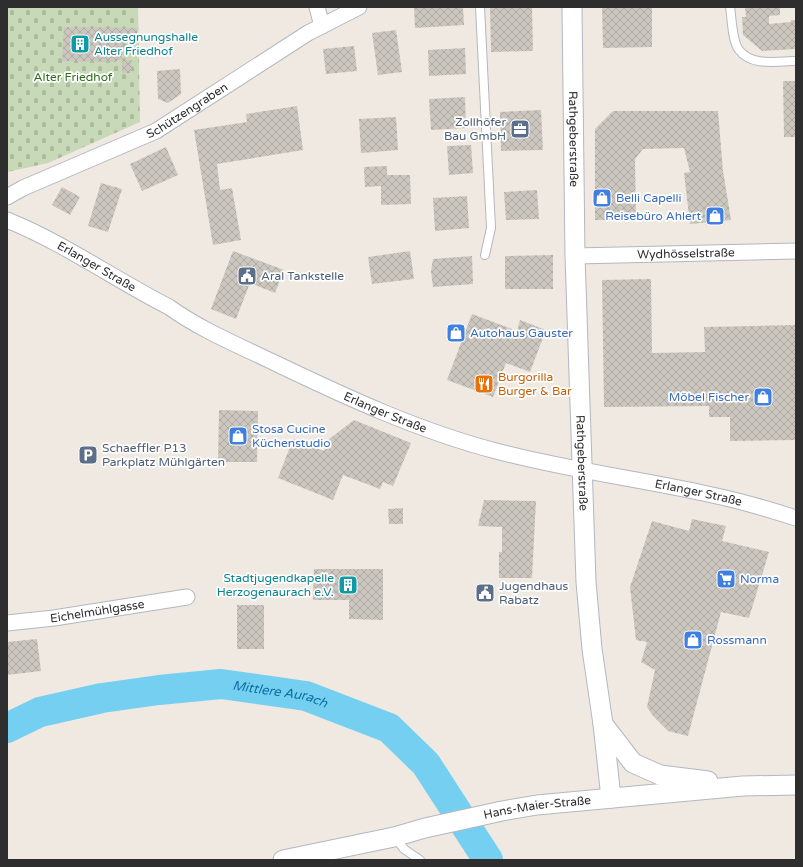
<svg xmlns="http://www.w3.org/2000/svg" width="803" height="867" font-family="'Varela Round',sans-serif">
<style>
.cemetery{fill:url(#cemetery-stones)}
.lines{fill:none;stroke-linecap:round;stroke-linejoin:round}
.river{stroke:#75cff0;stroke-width:30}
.building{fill:url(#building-cross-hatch)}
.service-casing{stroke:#b4b7c1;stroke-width:10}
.minor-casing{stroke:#b4b7c1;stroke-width:17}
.tertiary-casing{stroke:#b4b7c1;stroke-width:21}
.service{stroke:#fff;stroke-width:8}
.minor{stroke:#fff;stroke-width:15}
.tertiary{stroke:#fff;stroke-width:19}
.labels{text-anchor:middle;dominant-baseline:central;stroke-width:3.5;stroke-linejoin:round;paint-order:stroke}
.culture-label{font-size:12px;fill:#0d838f;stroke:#fff;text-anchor:start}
.park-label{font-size:12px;fill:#2c6e1b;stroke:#fff}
.street-label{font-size:12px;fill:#2e2e2e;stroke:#fff}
.service-label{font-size:12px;fill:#4e5e75;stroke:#fff;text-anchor:start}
.shop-label{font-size:12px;fill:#366cbe;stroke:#fff;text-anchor:start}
.food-label{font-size:12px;fill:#c56008;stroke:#fff;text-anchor:start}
.water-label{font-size:13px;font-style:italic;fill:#0d6fa3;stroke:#fff}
</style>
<defs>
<pattern id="cemetery-stones" width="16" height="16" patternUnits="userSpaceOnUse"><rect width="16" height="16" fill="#c8d9b8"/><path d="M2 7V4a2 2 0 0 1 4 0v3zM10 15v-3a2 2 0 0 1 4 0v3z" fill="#acbb9e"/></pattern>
<pattern id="building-cross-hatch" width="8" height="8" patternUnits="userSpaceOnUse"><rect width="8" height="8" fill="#cbc7bf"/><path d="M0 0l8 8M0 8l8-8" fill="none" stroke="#afaba4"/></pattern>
</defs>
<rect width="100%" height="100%" fill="#efe9e1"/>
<polygon class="cemetery" points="7,7 138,7 140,122 48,163 7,172"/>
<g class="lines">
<path class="river" id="s1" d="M7 728 40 712 102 698 159 690 221 684 306 696 389 728 426 764 488 860"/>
</g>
<g class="building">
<polygon points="414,7 463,7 464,25 415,28"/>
<polygon points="490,7 532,7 533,51 491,52"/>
<polygon points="602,7 652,7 652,47 603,48"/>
<polygon points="745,7 780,7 780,15 769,16 769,24 791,22 791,20 796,20 796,49 762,51 743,35 742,17 746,17"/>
<polygon points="64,27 137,28 137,42 123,41 122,60 117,60 117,62 62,61"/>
<polygon points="396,30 402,72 378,75 372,33"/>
<polygon points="354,46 357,71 326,74 323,49"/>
<polygon points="465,48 466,74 429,76 428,50"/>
<polygon points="122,60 132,60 131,73 122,73"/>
<polygon points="180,69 181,94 168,103 158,99 157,71"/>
<polygon points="783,81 796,81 796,137 784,137"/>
<polygon points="465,97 466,128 431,130 429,99"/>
<polygon points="297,106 303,150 217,164 220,190 232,188 241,240 213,245 194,130 247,122 246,114"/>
<polygon points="541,110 543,150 501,151 500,112"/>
<polygon points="613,111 718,111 723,171 731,220 690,224 684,173 690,172 684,148 643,149 635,159 636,220 595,220 595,129"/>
<polygon points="396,117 398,150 361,153 359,119"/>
<polygon points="471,145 473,173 449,175 447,146"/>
<polygon points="166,147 178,175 142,191 130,164"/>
<polygon points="387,166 387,175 410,175 411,204 381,205 381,186 365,187 364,167"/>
<polygon points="101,183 122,189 108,232 88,226"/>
<polygon points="62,187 80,197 70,215 52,205"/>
<polygon points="537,190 539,219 506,220 504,192"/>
<polygon points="467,196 469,228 435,231 433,198"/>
<polygon points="233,251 284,270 275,293 250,283 236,319 211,309"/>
<polygon points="410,251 414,279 372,284 368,257"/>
<polygon points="553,255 553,289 505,289 505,256"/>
<polygon points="472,256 473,284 433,287 431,271 433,259"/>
<polygon points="651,279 652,353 705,352 704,327 796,325 796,440 730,441 730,417 709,417 709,406 604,407 602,280"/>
<polygon points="472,314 517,331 520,320 546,330 530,372 506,363 493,397 447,380"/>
<polygon points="219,410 258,411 257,462 218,462"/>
<polygon points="354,420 411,443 393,486 383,482 380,489 343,475 333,500 278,478 293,439 324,451 329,439"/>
<polygon points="484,500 536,501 532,578 499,578 499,552 502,552 502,527 478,526"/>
<polygon points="403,508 403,524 389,524 388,509"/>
<polygon points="692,519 726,526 722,541 769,552 749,618 721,612 688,736 668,731 653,716 647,707 655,670 641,662 647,642 636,640 630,587 652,521 689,531"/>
<polygon points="314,569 383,569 383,620 349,619 349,600 313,600"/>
<rect x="237" y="605" width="27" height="44"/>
<polygon points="37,639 41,671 7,675 7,642"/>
</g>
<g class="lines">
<defs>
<g id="service">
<polyline points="480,7 491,228 485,255"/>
<path d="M730 7C732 19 732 41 739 50 752 67 778 61 796 61"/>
<polyline points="395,837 404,849 420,860"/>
</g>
<g id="minor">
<polyline points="317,7 322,26"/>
<path id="s2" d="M7 197 23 188 156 131 308 33 359 7"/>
<path id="s3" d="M7 220C64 243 114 279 169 307 201 330 240 346 275 363 346 397 419 431 496 451 567 470 640 479 712 495 741 501 768 509 796 518"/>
<path id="s4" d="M575 256 796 251"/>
<path id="s5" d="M7 623 54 618 187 597"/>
</g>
<g id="tertiary">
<path id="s6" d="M572 7 575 256 586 582 592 649 603 724 611 798"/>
<polyline points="603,724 633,763 660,775 708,781"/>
<path id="s7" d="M283 860 394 837 425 828 502 811 537 805 743 786 796 785"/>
</g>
</defs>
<use href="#service" class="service-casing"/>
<use href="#minor" class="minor-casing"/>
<use href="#tertiary" class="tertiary-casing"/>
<use href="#service" class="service"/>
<use href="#minor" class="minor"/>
<use href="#tertiary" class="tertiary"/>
</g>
<defs>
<symbol id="building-square" viewBox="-11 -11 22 22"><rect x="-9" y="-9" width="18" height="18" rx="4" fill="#0f9aa8" stroke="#fff"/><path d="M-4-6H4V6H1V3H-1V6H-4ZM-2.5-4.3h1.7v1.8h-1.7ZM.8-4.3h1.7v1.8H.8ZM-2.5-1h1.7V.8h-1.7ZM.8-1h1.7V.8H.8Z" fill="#fff"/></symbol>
<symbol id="office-square" viewBox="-11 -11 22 22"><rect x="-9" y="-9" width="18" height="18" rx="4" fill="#5c6f8a" stroke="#fff"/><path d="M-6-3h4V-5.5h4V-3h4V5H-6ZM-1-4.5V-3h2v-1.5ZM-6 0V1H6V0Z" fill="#fff"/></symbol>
<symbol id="shop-square" viewBox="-11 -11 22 22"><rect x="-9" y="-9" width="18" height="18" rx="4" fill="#3f7fe0" stroke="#fff"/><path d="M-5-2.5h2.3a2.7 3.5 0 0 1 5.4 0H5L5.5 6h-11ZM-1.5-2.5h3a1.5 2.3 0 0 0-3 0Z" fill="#fff"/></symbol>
<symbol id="civic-square" viewBox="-11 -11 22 22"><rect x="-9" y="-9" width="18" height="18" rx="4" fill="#5c6f8a" stroke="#fff"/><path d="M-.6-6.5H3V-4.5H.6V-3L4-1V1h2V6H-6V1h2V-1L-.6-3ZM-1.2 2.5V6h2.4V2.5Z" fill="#fff"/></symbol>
<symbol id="restaurant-square" viewBox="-11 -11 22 22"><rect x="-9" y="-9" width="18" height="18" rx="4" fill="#e8710a" stroke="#fff"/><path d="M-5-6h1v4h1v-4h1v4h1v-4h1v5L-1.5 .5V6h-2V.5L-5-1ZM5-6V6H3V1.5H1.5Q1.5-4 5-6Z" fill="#fff"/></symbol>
<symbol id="parking-square" viewBox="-11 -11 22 22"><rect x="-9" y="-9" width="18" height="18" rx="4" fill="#5c6f8a" stroke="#fff"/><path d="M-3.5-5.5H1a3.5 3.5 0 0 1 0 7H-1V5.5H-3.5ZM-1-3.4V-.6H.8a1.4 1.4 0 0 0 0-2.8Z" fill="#fff"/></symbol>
<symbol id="supermarket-square" viewBox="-11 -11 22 22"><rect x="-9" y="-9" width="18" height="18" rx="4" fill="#3f7fe0" stroke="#fff"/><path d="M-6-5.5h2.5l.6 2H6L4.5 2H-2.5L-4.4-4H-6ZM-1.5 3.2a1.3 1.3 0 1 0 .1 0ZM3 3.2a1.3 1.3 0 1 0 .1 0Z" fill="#fff"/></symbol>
</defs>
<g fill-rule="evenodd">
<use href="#building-square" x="69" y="33" width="22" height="22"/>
<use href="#office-square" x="509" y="118" width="22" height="22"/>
<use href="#shop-square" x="591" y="187" width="22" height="22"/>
<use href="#shop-square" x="704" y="205" width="22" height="22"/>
<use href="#civic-square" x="236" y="265" width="22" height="22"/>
<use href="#shop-square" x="445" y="322" width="22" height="22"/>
<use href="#restaurant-square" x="473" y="373" width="22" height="22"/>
<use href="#shop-square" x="752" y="386" width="22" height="22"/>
<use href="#shop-square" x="227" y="425" width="22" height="22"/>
<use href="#parking-square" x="77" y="444" width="22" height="22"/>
<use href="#supermarket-square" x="715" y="568" width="22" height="22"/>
<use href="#building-square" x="337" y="574" width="22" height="22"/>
<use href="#civic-square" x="474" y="582" width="22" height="22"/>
<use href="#shop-square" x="682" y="629" width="22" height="22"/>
</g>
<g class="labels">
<g class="culture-label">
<text x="94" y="37">Aussegnungshalle<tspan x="94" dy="14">Alter Friedhof</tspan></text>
<text x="334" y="578" text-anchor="end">Stadtjugendkapelle<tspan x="334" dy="14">Herzogenaurach e.V.</tspan></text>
</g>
<g class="park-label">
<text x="73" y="77">Alter Friedhof</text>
</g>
<g class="street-label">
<text stroke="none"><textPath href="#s2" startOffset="200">Schützengraben</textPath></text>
<text stroke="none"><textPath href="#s6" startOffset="132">Rathgeberstraße</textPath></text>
<text stroke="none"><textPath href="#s4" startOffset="111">Wydhösselstraße</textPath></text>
<text stroke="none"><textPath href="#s3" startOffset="101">Erlanger Straße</textPath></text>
<text stroke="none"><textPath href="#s3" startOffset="425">Erlanger Straße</textPath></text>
<text stroke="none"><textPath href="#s6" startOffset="456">Rathgeberstraße</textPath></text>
<text stroke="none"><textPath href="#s3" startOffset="749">Erlanger Straße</textPath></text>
<text stroke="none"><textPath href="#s5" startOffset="91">Eichelmühlgasse</textPath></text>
<text stroke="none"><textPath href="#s7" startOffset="260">Hans-Maier-Straße</textPath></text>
</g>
<g class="service-label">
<text x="506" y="122" text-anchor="end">Zollhöfer<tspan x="506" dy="14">Bau GmbH</tspan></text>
<text x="261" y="276">Aral Tankstelle</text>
<text x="102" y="448">Schaeffler P13<tspan x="102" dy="14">Parkplatz Mühlgärten</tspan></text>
<text x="499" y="586">Jugendhaus<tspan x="499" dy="14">Rabatz</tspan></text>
</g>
<g class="shop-label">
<text x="616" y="198">Belli Capelli</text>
<text x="701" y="216" text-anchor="end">Reisebüro Ahlert</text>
<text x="470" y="333">Autohaus Gauster</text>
<text x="749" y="397" text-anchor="end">Möbel Fischer</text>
<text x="252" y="429">Stosa Cucine<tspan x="252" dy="14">Küchenstudio</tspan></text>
<text x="740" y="579">Norma</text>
<text x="707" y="640">Rossmann</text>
</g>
<g class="food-label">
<text x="498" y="377">Burgorilla<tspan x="498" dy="14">Burger &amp; Bar</tspan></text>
</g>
<g class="water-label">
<text stroke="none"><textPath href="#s1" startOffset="280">Mittlere Aurach</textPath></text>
</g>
</g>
<rect width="803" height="867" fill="none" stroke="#2e2e2e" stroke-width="16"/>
</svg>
